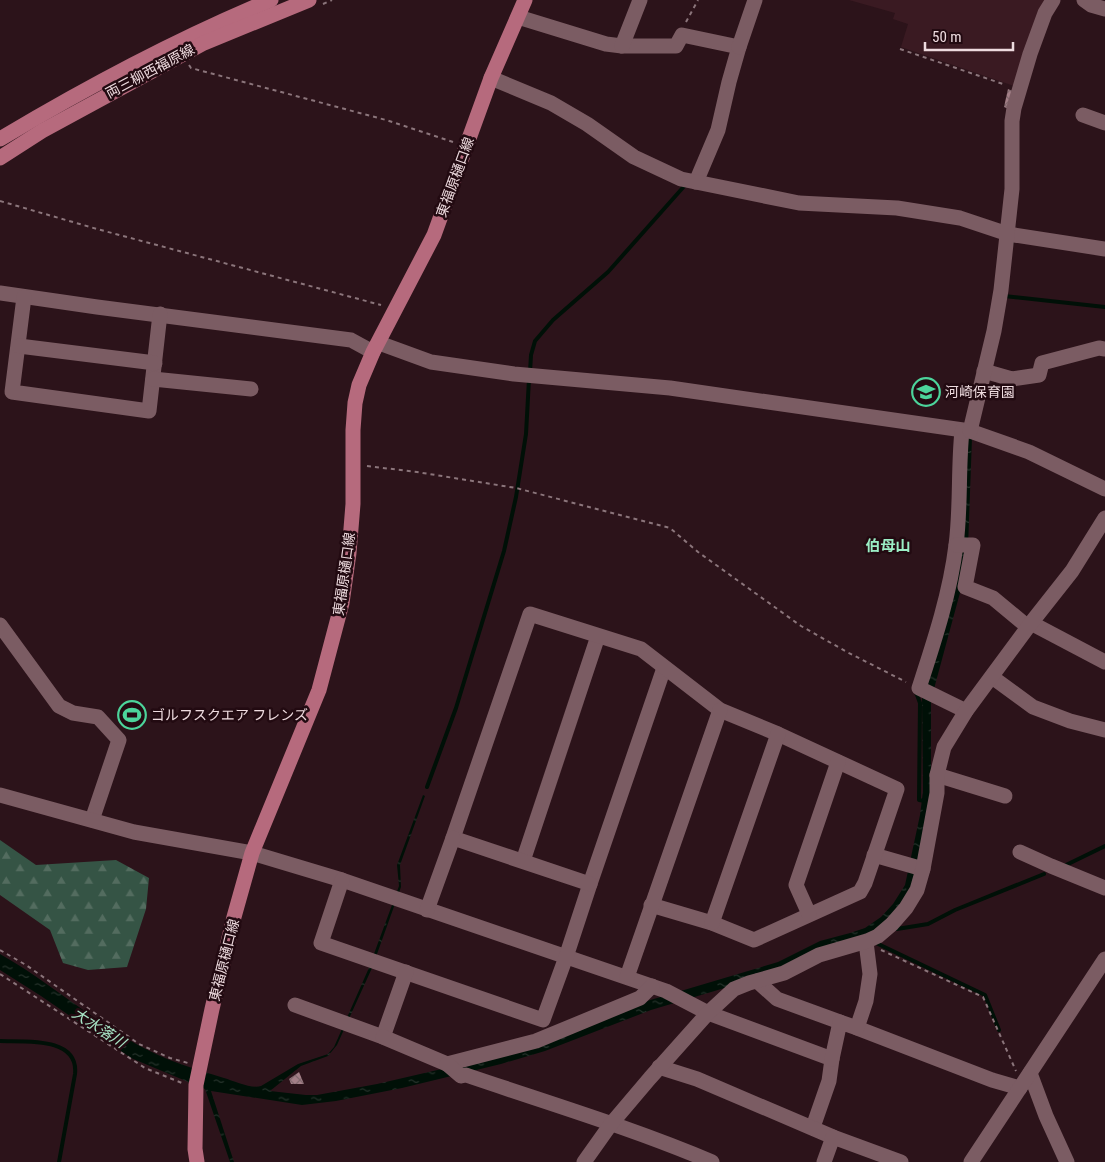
<svg xmlns="http://www.w3.org/2000/svg" width="1105" height="1162" font-family="'Roboto Condensed','Noto Sans JP',sans-serif">
<style>
.built{fill:#3a1a22}
.forest{fill:url(#forest-firs)}
.water{fill:url(#water-ripples)}
.lines{fill:none;stroke-linecap:round;stroke-linejoin:round}
.stream{stroke:#001007;stroke-width:4}
.building{fill:url(#building-cross-hatch)}
.path{stroke:#8b757b;stroke-width:2;stroke-dasharray:4 4;stroke-linecap:butt}
.minor{stroke:#7b5c63;stroke-width:15}
.major{stroke:#b66a7d;stroke-width:15}
.labels{text-anchor:middle;dominant-baseline:central;stroke-width:5;stroke-linejoin:round;paint-order:stroke}
.street-label{font-size:14px;fill:#eedbdf;stroke:#220a11}
.poi-label{font-size:14px;fill:#eedbdf;stroke:#220a11;text-anchor:start}
.neighbourhood-label{font-size:15px;font-weight:bold;fill:#9beec5;stroke:#220a11}
.water-label{font-size:15px;font-style:italic;fill:#a8e5c6;stroke:#220a11}
</style>
<defs>
<pattern id="forest-firs" width="22" height="20" patternUnits="userSpaceOnUse" patternTransform="scale(1.25)"><rect width="22" height="20" fill="#355445"/><path d="M5 1l3.5 6h-7zM16 11l3.5 6h-7z" fill="#536c5f"/></pattern>
<pattern id="water-ripples" width="26" height="14" patternUnits="userSpaceOnUse" patternTransform="scale(1.25)"><rect width="26" height="14" fill="#001007"/><path d="M2 4q2-2 4 0t4 0M15 11q2-2 4 0t4 0" fill="none" stroke="#26322b"/></pattern>
<pattern id="building-cross-hatch" width="8" height="8" patternUnits="userSpaceOnUse" patternTransform="scale(1.25)"><rect width="8" height="8" fill="#a37f87"/><path d="M0 0l8 8M0 8l8-8" fill="none" stroke="#836a6f"/></pattern>
</defs>
<rect width="100%" height="100%" fill="#2c131a"/>
<polygon class="built" points="849,0 1049,0 1014,86 901,47 908,24 893,19 895,13"/>
<polygon class="forest" points="0,840 36,865 116,860 149,878 146,909 127,967 88,970 63,963 50,930 0,895"/>
<path class="water" d="M1018 117 1019 173 1014 241 972 438 968 548 961 589 931 700V801L913 888 878 931 748 981 651 1010 545 1051 501 1064 402 1088 336 1101 302 1105 211 1091 234 1162H230L205 1089 131 1058 41 996 0 970V954C48 981 90 1019 138 1045 165 1060 194 1069 224 1078 234 1081 251 1089 261 1086L298 1064 328 1054 334 1047 368 970 399 886 397 865 423 795 425 796 400 865 401 887 372 968 337 1045 328 1056 301 1066 270 1091 306 1095H317L377 1084 472 1062 647 1001 778 962 820 941 850 933 865 928 881 917 893 904 905 885 920 815 923 791 922 697 944 615 963 447 981 393Z"/>
<g class="lines">
<g class="stream">
<polyline points="1004,296 1105,307"/>
<polyline points="530,372 531,355 535,341 553,320 608,272 687,183"/>
<polyline points="916,692 920,703 919,800 925,801"/>
<polyline points="427,787 456,708 504,551 516,497 526,434 529,379"/>
<polyline points="1064,866 1105,846"/>
<polyline points="897,929 928,924 955,910 1044,874"/>
<polyline points="874,942 985,995 999,1030"/>
<path d="M0 1041C24 1042 79 1036 75 1074L59 1162"/>
</g>
</g>
<g class="building">
<polygon points="1008,89 1015,92 1009,109 1004,107"/>
<polygon points="299,1072 304,1084 291,1084 289,1079"/>
</g>
<g class="lines">
<g class="path">
<polyline points="323,4 332,0"/>
<polyline points="686,22 698,0"/>
<polyline points="900,49 1006,85"/>
<polyline points="189,65 191,68 386,120 453,142"/>
<polyline points="0,201 97,229 381,305"/>
<polyline points="367,466 417,472 516,488 670,528 698,552 801,626 847,652 906,682"/>
<polyline points="0,950 26,965 139,1044 170,1058 188,1063"/>
<polyline points="881,950 983,997 1016,1071"/>
<polyline points="0,974 145,1068 182,1083"/>
</g>
<g class="minor">
<polyline points="1084,0 1091,5 1105,9"/>
<polyline points="518,17 606,44 622,46 676,46 682,35 739,47 729,82 718,130 696,182"/>
<polyline points="622,46 640,0"/>
<polyline points="739,47 755,0"/>
<polyline points="491,78 551,103 587,124 634,157 681,179 799,203 897,208 960,218 1008,234 1105,249"/>
<polyline points="1083,115 1105,123"/>
<polyline points="0,293 97,307 351,340 373,352"/>
<polyline points="24,297 12,392 149,411 160,314"/>
<polyline points="379,343 431,362 514,374 670,388 970,431 1029,452 1105,489"/>
<polyline points="19,346 155,363"/>
<polyline points="984,371 1012,379 1039,375 1042,363 1099,348 1105,349"/>
<polyline points="153,379 251,389"/>
<path d="M962 431C958 468 961 507 956 545 950 594 934 642 919 688L966 711"/>
<polyline points="970,431 994,331 1001,290 1012,189 1012,121 1014,108 1030,54 1045,13 1053,0"/>
<polyline points="956,545 973,545 965,587 993,598 1028,627"/>
<polyline points="1031,623 1105,662"/>
<polyline points="0,625 59,706 73,713 98,717 119,740 92,820"/>
<polyline points="992,677 1033,707 1070,721 1105,730"/>
<polyline points="937,775 1005,796"/>
<polyline points="0,795 134,832 252,853 342,880 666,991 708,1013 832,1059 829,1081 813,1127"/>
<polyline points="1020,852 1051,866 1105,888"/>
<polyline points="874,855 923,869"/>
<polyline points="523,861 598,636"/>
<polyline points="342,880 321,943 543,1020 566,957 590,884 664,668"/>
<polyline points="590,884 453,838 530,614 641,649 720,710 778,734 897,789 865,883 860,892 754,940 712,923 651,905"/>
<polyline points="427,910 453,838"/>
<polyline points="809,914 796,885 838,762"/>
<polyline points="712,923 778,734"/>
<polyline points="627,977 720,710"/>
<polyline points="757,981 777,999 840,1022"/>
<polyline points="295,1005 383,1037 406,972"/>
<polyline points="857,1028 992,1080 1020,1088"/>
<polyline points="383,1037 447,1064 536,1041 640,998 652,986"/>
<polyline points="832,1059 840,1022 857,1028 866,1001 870,974 866,942"/>
<path d="M447 1064 461 1076 466 1075C548 1103 632 1128 712 1162"/>
<polyline points="659,1067 697,1079 833,1137"/>
<polyline points="1030,1073 1046,1116 1067,1162"/>
<polyline points="584,1162 611,1124 650,1078 708,1013 734,989 749,983 784,973 819,955 867,941 878,936 892,924 906,908 917,890 923,869 937,793 937,775 944,747 966,711 1031,623 1072,571 1105,518"/>
<polyline points="824,1162 833,1137 901,1162"/>
<polyline points="971,1162 1105,959"/>
</g>
<g class="major">
<path d="M0 139C87 87 177 39 271 0"/>
<polyline points="0,158 42,131 204,43 309,0"/>
<polyline points="197,1162 195,1149 196,1085 212,1009 234,917 252,853 319,690 342,603 349,553 353,504 353,430 355,403 359,385 373,352 434,235 491,78 525,0"/>
</g>
</g>
<defs>
<symbol id="school-ring" viewBox="-11 -11 22 22"><circle r="9.5" fill="#220a11" stroke="#4cd49b" stroke-width="1.5"/><path d="M0-5L7-2L0 1L-7-2ZM-4 1L0 2.5L4 1V4Q0 6-4 4Z" fill="#4cd49b"/></symbol>
<symbol id="stadium-ring" viewBox="-11 -11 22 22"><circle r="9.5" fill="#220a11" stroke="#4cd49b" stroke-width="1.5"/><path d="M0-5a6.5 5 0 1 0 0 10a6.5 5 0 1 0 0-10ZM-3.5-1.8h7v3.6h-7Z" fill="#4cd49b"/></symbol>
</defs>
<g fill-rule="evenodd">
<use href="#school-ring" x="910" y="376" width="32" height="32"/>
<use href="#stadium-ring" x="116" y="699" width="32" height="32"/>
</g>
<g class="labels">
<g class="street-label">
<text transform="translate(150 71) rotate(-28)">両三柳西福原線</text>
<text transform="translate(455 177) rotate(-70)">東福原樋口線</text>
<text transform="translate(344 574) rotate(-82)">東福原樋口線</text>
<text transform="translate(224 960) rotate(-76)">東福原樋口線</text>
</g>
<g class="poi-label">
<text x="945" y="392">河崎保育園</text>
<text x="151" y="715">ゴルフスクエア フレンズ</text>
</g>
<g class="neighbourhood-label">
<text x="888" y="546">伯母山</text>
</g>
<g class="water-label">
<text transform="translate(99 1028) rotate(33)">大水落川</text>
</g>
</g>
<path d="M925 42v8h88v-8" fill="none" stroke="#eedbdf" stroke-width="2.5"/>
<text x="932" y="42" font-size="15" fill="#eedbdf" stroke="#220a11" stroke-width="4" paint-order="stroke">50 m</text>
</svg>
